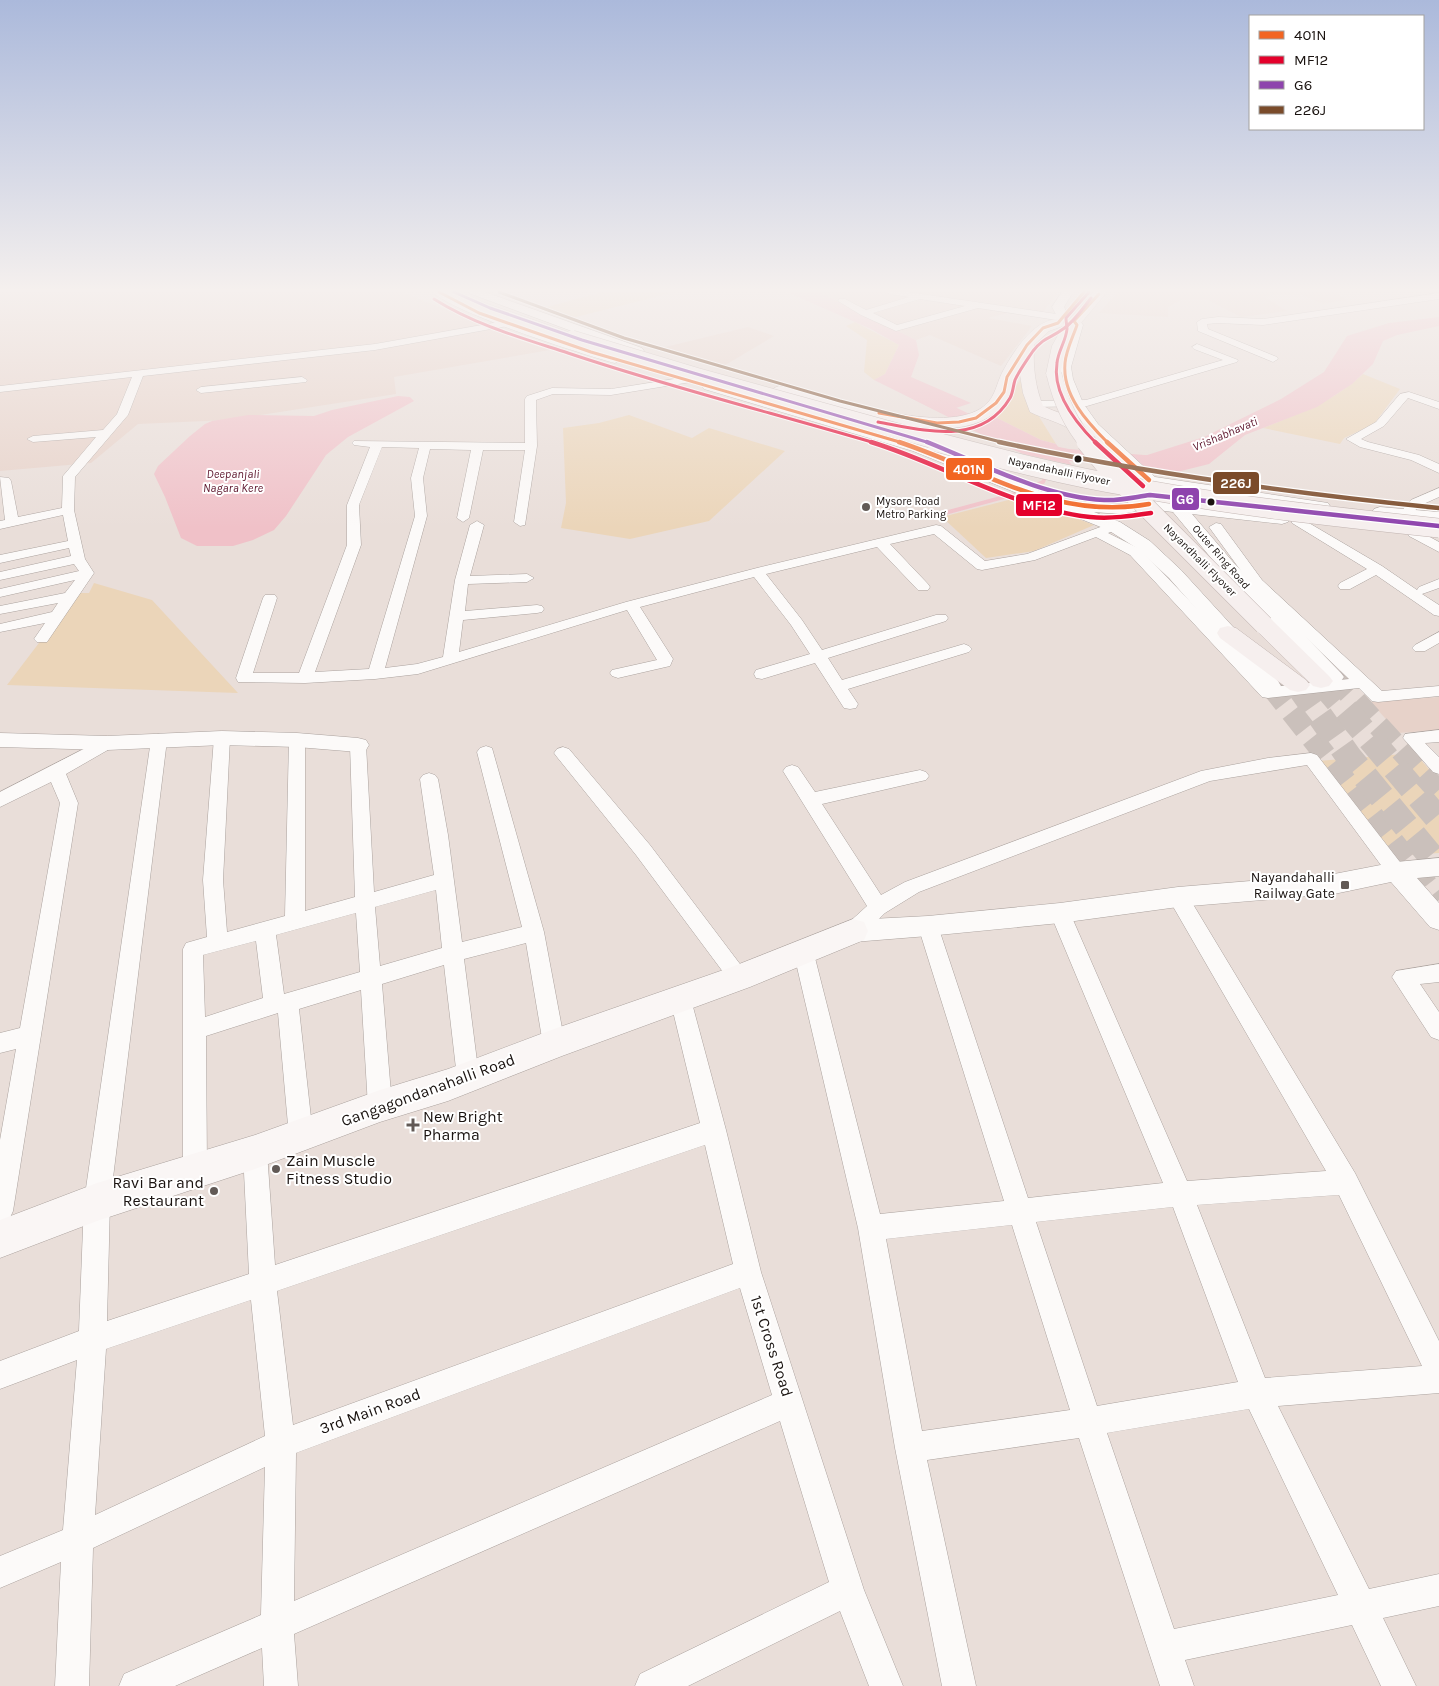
<svg xmlns="http://www.w3.org/2000/svg" width="1439" height="1686" font-family="Karla,sans-serif">
<style>
.built{fill:#e7d2c9}
.green{fill:#ebd5b9}
.water{fill:#f0c1c8}
.lines{fill:none;stroke-linecap:round;stroke-linejoin:round}
.stream{stroke:#f0c1c8;stroke-width:4}
.river{fill:#f0c1c8;fill-rule:evenodd}
.tertiary-tunnel{stroke:#cac0bb;stroke-width:22;stroke-dasharray:22 11;stroke-linecap:butt}
.trunk-tunnel{stroke:#cac0bb;stroke-width:26;stroke-dasharray:26 12;stroke-linecap:butt}
.minor-casing{stroke:#aba29e;stroke-width:1}
.tertiary-casing{stroke:#aba29e;stroke-width:1}
.secondary-casing{stroke:#aba29e;stroke-width:1}
.trunk-casing{stroke:#c1b4b1;stroke-width:1}
.minor{fill:#fcfaf9;fill-rule:evenodd}
.tertiary{fill:#fcfaf9;fill-rule:evenodd}
.secondary{fill:#faf6f5;fill-rule:evenodd}
.trunk{fill:#f6efee;fill-rule:evenodd}
.trunk-bridge-far1-casing{stroke:#c1b4b1;stroke-width:16;stroke-linecap:butt}
.trunk-bridge-casing{stroke:#c1b4b1;stroke-width:20;stroke-linecap:butt}
.trunk-bridge-far1{stroke:#f6efee;stroke-width:15}
.trunk-bridge{stroke:#f6efee;stroke-width:19}
.bus-1-far1-casing{stroke:#fff;stroke-width:5}
.bus-1-casing{stroke:#fff;stroke-width:7}
.bus-2-far1-casing{stroke:#fff;stroke-width:5}
.bus-2-casing{stroke:#fff;stroke-width:7}
.bus-3-far1-casing{stroke:#fff;stroke-width:5}
.bus-3-casing{stroke:#fff;stroke-width:7}
.bus-4-far1-casing{stroke:#fff;stroke-width:5}
.bus-4-casing{stroke:#fff;stroke-width:7}
.bus-1-far1{stroke:#f26522;stroke-width:3}
.bus-1{stroke:#f26522;stroke-width:4.5}
.bus-2-far1{stroke:#e4002b;stroke-width:3}
.bus-2{stroke:#e4002b;stroke-width:4.5}
.bus-3-far1{stroke:#8e44ad;stroke-width:3}
.bus-3{stroke:#8e44ad;stroke-width:4.5}
.bus-4-far1{stroke:#7a4b2a;stroke-width:3}
.bus-4{stroke:#7a4b2a;stroke-width:4.5}
.bus-dot{fill:#1a1310;stroke:#fff;stroke-width:2}
.poi-dot{fill:#625a56;stroke:#fff;stroke-width:2}
.labels{text-anchor:middle;dominant-baseline:central;stroke-width:4;stroke-linejoin:round;paint-order:stroke}
.far-street-label{font-size:11px;fill:#1a1310;stroke:#fff}
.far-poi-label{font-size:11px;fill:#1a1310;stroke:#fff;text-anchor:start}
.far-water-label{font-size:12px;font-style:italic;fill:#5d162d;stroke:#fff}
.poi-label{font-size:14px;fill:#1a1310;stroke:#fff;text-anchor:end}
.near-street-label{font-size:16px;fill:#1a1310;stroke:#fff}
.near-poi-label{font-size:16px;fill:#1a1310;stroke:#fff;text-anchor:start}
.line-badge{stroke:#fff;stroke-width:2}
.badge-label{font-size:14px;text-anchor:middle;font-weight:bold;fill:#fff}
</style>
<rect width="100%" height="100%" fill="#e9ded9"/>
<g class="built">
<polygon points="0,292 401,292 550,350 394,377 396,394 228,420 138,424 91,463 0,471"/>
<polygon points="819,292 1058,292 1040,316 1011,312 988,318 1032,326 1001,366 930,335 916,340"/>
<polygon points="1118,292 1335,292 1347,300 1323,304 1298,293 1263,296 1287,311 1241,317 1206,299 1181,300 1168,307 1168,317 1099,313"/>
<polygon points="748,327 774,336 722,367 661,348"/>
<polygon points="1439,697 1439,730 1398,733 1371,702"/>
</g>
<g class="green">
<polygon points="598,292 675,292 568,319 539,309 599,293"/>
<polygon points="855,322 899,345 885,374 874,380 864,372 867,340 846,326"/>
<path d="M1363 374 1400 389 1374 424 1344 438 1340 444 1263 428C1299 414 1334 401 1363 374Z"/>
<polygon points="1020,380 1030,402 1056,444 1041,440 995,417"/>
<polygon points="629,415 692,438 709,428 785,451 709,521 630,539 561,528 566,503 563,428 599,423"/>
<polygon points="1020,497 1094,525 1034,551 986,558 942,517"/>
<polygon points="94,583 152,600 238,693 7,685 77,593 89,593"/>
<polygon points="1415,753 1439,781 1439,853 1393,856 1318,761"/>
</g>
<g class="water">
<polygon points="787,292 819,292 916,340 919,355 911,377 971,403 941,413 874,380 885,374 899,345 871,329"/>
<polygon points="1439,317 1439,326 1397,335 1383,341 1373,364 1352,384 1317,407 1245,435 1209,464 1165,475 1141,457 1204,437 1281,399 1324,372 1347,336 1389,323"/>
<polygon points="398,396 410,397 414,401 348,437 326,455 286,516 274,530 253,540 233,546 197,546 181,538 165,497 154,474 158,466 190,436 205,424 212,421 248,415 314,416 332,410"/>
<polygon points="995,417 1041,440 1056,444 1072,465 1023,454 968,428 985,423"/>
</g>
<g class="lines">
<polyline class="stream" points="941,514 1019,493 1043,482 1047,473"/>
<polygon class="river" points="911,386 1024,440 1069,449 1157,456 1180,446 1187,444 1194,446 1197,450 1194,454 1159,468 1069,461 1018,451 1011,449 905,395 902,391 905,387"/>
<g class="tertiary-tunnel">
<polyline points="1334,677 1439,792"/>
<polyline points="1271,686 1439,900"/>
</g>
<g class="trunk-tunnel">
<polyline points="1321,681 1439,820"/>
<polyline points="1298,685 1349,757 1439,866"/>
</g>
<defs>
<g id="minor">
<path d="M888 292H908L1063 315 1068 318 1063 321 978 308 896 331 861 315 838 301 839 299H845L866 310 909 297 889 294ZM920 299 965 306 897 325 873 313Z"/>
<polygon points="1439,293 1439,299 1263,325 1218,323 1207,324 1208,329 1277,357 1278,359 1273,362 1198,331 1197,322 1202,319 1218,317 1263,319"/>
<polygon points="510,320 513,321 513,325 375,350 143,376 128,415 75,477 74,510 85,559 94,573 47,642 37,642 34,639 45,623 0,632 0,624 52,612 58,603 0,614 0,606 65,593 75,580 0,597 0,589 79,571 74,564 0,580 0,572 71,556 69,548 0,563 0,555 68,541 63,515 0,529 0,521 5,520 0,477 9,478 11,481 18,517 62,508 63,476 96,437 33,442 27,439 33,436 103,430 117,414 132,377 0,392 0,386 375,344"/>
<polygon points="1197,344 1238,360 1237,362 1087,406 1034,407 1029,404 1034,401 1086,400 1223,360 1194,349 1192,347"/>
<polygon points="302,377 307,380 306,382 201,393 196,390 201,387"/>
<path d="M687 377 692 380 691 382 611 395 553 394 536 400 537 446 525 525 520 526 514 522 525 450H483L469 518 463 522 457 518 471 450 430 449 423 478 427 516 385 668 417 664 443 657 455 580 470 525 477 521 484 525 470 576 527 574 534 578 527 582 468 584 465 611 537 605 542 606 544 609 542 612 537 613 463 620 459 652 626 602 757 568 936 525 941 526 985 561 1027 554 1114 522 1121 526 1119 529 1108 533 1140 549 1272 687 1349 679 1252 586 1209 527 1216 523 1221 524 1262 580 1382 691 1439 686V696L1378 702 1372 701 1359 688 1268 698 1262 697 1130 555 1096 537 1035 560 982 570 977 569 934 534 890 544 928 584 930 587 928 590H918L877 547 766 574 802 620 822 650 936 615H946L948 618 946 621 828 658 842 680 964 644 969 646 972 649 969 652 848 689 858 704 856 708 850 709 844 708 815 663 762 679 756 678 754 674 756 670 810 654 791 625 754 577 640 607 673 659 670 666 618 678 612 676 610 673 612 670 657 660 627 610 418 674 375 679 305 683 238 682 236 678 263 598 265 595H275L277 598 253 673H299L347 545V505L370 447 354 445 352 443 354 441 525 443V399L527 396 552 388 611 389ZM382 447 419 448 411 478 415 516 369 669 315 672 361 545 359 505Z"/>
<polygon points="1409,392 1439,402 1439,409 1408,398 1384,426 1361,439 1368,442 1419,455 1439,464 1439,473 1411,460 1360,447 1346,439 1376,422 1400,394"/>
<polygon points="1439,488 1439,497 1419,506 1411,515 1419,531 1439,542 1439,552 1409,536 1398,515 1411,500"/>
<polygon points="1297,516 1382,566 1417,590 1419,587 1439,579 1439,588 1422,594 1439,605 1439,616 1434,615 1376,575 1350,589 1340,589 1338,586 1340,583 1367,569 1292,523 1291,520 1292,517"/>
<polygon points="1439,632 1439,643 1425,651 1415,651 1412,648 1415,645"/>
<polygon points="1439,730 1439,742 1425,743 1439,757 1439,774 1433,772 1403,738 1405,734"/>
<path d="M222 732 228 734 230 738 223 880 227 932 285 916 289 740 291 736 297 734 303 736 305 740V911L355 897 350 745 352 741 358 739 364 741 366 745 374 892 434 875 420 779 423 775 429 773 435 775 438 779 448 835 462 942 522 927 477 752 480 748 486 746 492 748 544 932 565 1044 562 1051 554 1054 546 1051 543 1044 526 943 464 959 479 1077 476 1085 468 1088 460 1085 457 1077 444 965 382 984 392 1106 388 1114 380 1117 372 1114 368 1106 361 990 299 1009 313 1136 309 1144 301 1148 293 1144 289 1136 278 1013 206 1036 207 1172 204 1181 195 1184 186 1181 183 1172V949L186 943 207 937 203 880 214 738 216 734ZM436 890 442 948 380 966 375 907ZM356 913 360 972 284 994 276 935ZM256 941 263 998 205 1017 203 955Z"/>
<path d="M159 734 165 736 167 740 110 1202 107 1321 249 1274 243 1152 246 1144 255 1140 264 1144 267 1152 275 1265 700 1123 670 999 673 992 681 990 689 992 726 1130 761 1272 864 1590 903 1686H869L840 1611 688 1686H635L640 1674 829 1582 780 1421 294 1634 298 1686H264L262 1648 175 1686H119L124 1674 261 1615 265 1467 93 1548 89 1686H55L61 1562 0 1588V1556L63 1530 77 1360 0 1389V1361L79 1331 84 1202 151 740 153 736ZM705 1145 733 1264 293 1425 277 1291ZM740 1288 772 1395 294 1601 296 1453ZM251 1300 265 1436 95 1515 106 1349Z"/>
<polygon points="107,737 113,739 115,743 113,747 66,774 78,803 13,1211 9,1220 0,1224 0,1140 16,1049 0,1053 0,1033 20,1028 60,803 51,782 0,807 0,792"/>
<polygon points="563,747 569,749 650,845 746,972 750,978 746,984 739,987 732,984 636,855 557,757 554,753 557,749"/>
<polygon points="1311,753 1317,755 1403,866 1406,871 1403,876 1396,878 1389,876 1307,765 1210,781 919,892 885,913 860,937 853,939 846,937 843,931 846,925 867,906 783,771 786,767 792,765 798,767 815,792 920,770 926,772 929,776 926,780 822,804 881,895 905,882 1201,771 1268,758"/>
<path d="M1178 889 1185 891 1355 1173 1439 1341V1393L1278 1406 1369 1589 1439 1574V1606L1383 1618 1416 1686H1381L1352 1625 1185 1660 1194 1686H1160L1079 1438 927 1460 976 1686H942L895 1448 858 1228 793 950 796 944 803 941 810 944 813 950 880 1214 1004 1201 918 926 921 920 928 918 935 920 938 926 1028 1198 1163 1183 1050 913 1053 907 1060 905 1067 907 1070 913 1187 1181 1326 1171 1171 903 1168 897 1171 891ZM1339 1195 1422 1366 1265 1378 1197 1205ZM1173 1207 1238 1382 1097 1406 1036 1222ZM1012 1225 1070 1410 922 1431 886 1239ZM1249 1409 1338 1595 1174 1629 1107 1433Z"/>
<polygon points="1439,964 1439,982 1420,984 1439,1012 1439,1040 1431,1037 1392,977 1396,971"/>
</g>
<g id="tertiary">
<path d="M433 292H446L488 311 619 356 621 359 615 363C584 355 451 312 433 292Z"/>
<polygon points="469,292 485,292 642,348 644,351 642,354 634,354 471,294"/>
<polygon points="1062,292 1073,292 1064,307 1069,318 1063,322 1059,320 1052,307"/>
<path d="M1074 317 1078 318 1083 325 1071 367 1073 379 1083 403 1098 424 1155 477 1328 503 1330 506 1328 509 1322 511 1167 488 1183 503 1288 516 1290 519 1288 522 1282 524 1192 514 1233 562 1341 673 1344 677 1341 681 1334 683 1327 681 1221 570 1173 512 1149 509 1120 514 1094 512 1120 522 1150 541 1181 570 1235 629 1278 681 1281 686 1278 691 1271 692 1264 691 1221 637 1169 578 1138 549 1108 530 913 451 704 389 702 386 709 382 714 383 923 445 1078 506 1085 502 1120 504 1149 499 1162 501 1145 485 1120 480 1117 477 1120 474H1134C1109 450 1053 404 1059 366 1061 352 1067 338 1071 325L1068 321Z"/>
<polygon points="1380,507 1439,512 1439,522 1374,515 1372,512 1374,509"/>
<polygon points="222,731 297,733 358,738 366,740 369,745 366,750 358,752 297,747 222,745 107,750 0,747 0,733 107,736"/>
<polygon points="1439,858 1439,876 1417,878 1439,903 1439,930 1430,927 1391,882 1334,894 1178,907 1060,923 928,936 853,942 844,938 840,931 844,924 853,920 928,916 1060,903 1178,887 1334,874 1396,862"/>
</g>
<polygon id="secondary" points="853,919 864,922 868,931 864,940 750,987 562,1056 448,1101 380,1122 255,1169 97,1221 0,1258 0,1220 97,1183 255,1135 380,1090 448,1069 554,1029 729,968"/>
<g id="trunk">
<polygon points="435,292 453,292 577,335 579,338 577,341 567,341 436,295"/>
<path d="M1094 292H1107L1070 336 1059 377H1049L1046 374 1052 346 1063 326 1049 331 1034 345C1033 367 1035 386 1043 406 1057 413 1073 416 1086 424 1114 442 1133 471 1154 497L1156 501 1154 505 1147 507 1140 505C1121 479 1102 448 1073 431 1060 422 1044 419 1030 412L1023 393 1019 369C1012 383 1011 398 999 409 961 447 878 419 833 408 813 403 793 399 774 394L771 391 774 388 779 386C828 396 937 435 980 409 996 399 995 386 1003 371 1013 352 1037 314 1063 320L1064 325Z"/>
<polygon points="1264,618 1272,620 1329,676 1333,681 1329,686 1321,688 1313,686 1256,630 1253,625 1256,620"/>
<polygon points="1228,626 1236,628 1306,680 1310,685 1306,690 1298,692 1290,690 1220,638 1217,633 1220,628"/>
</g>
</defs>
<use href="#minor" class="minor-casing"/>
<use href="#tertiary" class="tertiary-casing"/>
<use href="#secondary" class="secondary-casing"/>
<use href="#trunk" class="trunk-casing"/>
<use href="#minor" class="minor"/>
<use href="#tertiary" class="tertiary"/>
<use href="#secondary" class="secondary"/>
<use href="#trunk" class="trunk"/>
<defs>
<g id="trunk-bridge-far1">
<polyline points="572,338 695,375 941,443"/>
<path d="M1054 374C1060 399 1070 423 1087 443"/>
</g>
<g id="trunk-bridge">
<path d="M936 442C1001 459 1066 476 1132 487 1233 506 1336 517 1439 528"/>
<polyline points="1086,442 1109,470 1264,625"/>
</g>
</defs>
<use href="#trunk-bridge-far1" class="trunk-bridge-far1-casing"/>
<use href="#trunk-bridge" class="trunk-bridge-casing"/>
<use href="#trunk-bridge-far1" class="trunk-bridge-far1"/>
<use href="#trunk-bridge" class="trunk-bridge"/>
<defs>
<g id="bus-1-far1">
<polyline points="439,292 479,313 591,352 903,443"/>
<path d="M1099 294 1074 321 1077 325C1073 337 1066 350 1065 363 1062 395 1087 422 1108 443"/>
<polyline points="879,413 937,423 959,422 976,418 996,403 1004,392 1007,377 1027,345 1043,328 1058,323 1084,292"/>
</g>
<g id="bus-1">
<path d="M899 442C983 470 1057 521 1149 504"/>
<polyline points="1107,442 1149,480"/>
</g>
<g id="bus-2-far1">
<path d="M1089 292 1066 318C1066 322 1067 326 1067 329 1066 341 1058 351 1057 363 1052 393 1076 423 1096 443"/>
<path d="M434 299C475 325 522 338 568 353 669 387 773 413 875 443"/>
<path d="M878 422C923 430 981 447 1010 398 1013 393 1013 386 1015 380 1019 371 1027 360 1033 351 1044 337 1051 338 1063 329 1074 322 1083 308 1091 298"/>
</g>
<g id="bus-2">
<path d="M871 442C943 464 1015 509 1090 517 1111 519 1131 516 1151 513"/>
<polyline points="1095,442 1143,486"/>
</g>
<polyline id="bus-3-far1" points="454,292 490,308 582,340 930,443"/>
<path id="bus-3" d="M927 442C982 464 1044 497 1104 500 1119 501 1135 497 1150 495L1439 526"/>
<polyline id="bus-4-far1" points="499,292 624,338 840,401 1005,443"/>
<path id="bus-4" d="M999 442C1144 473 1291 493 1439 508"/>
</defs>
<use href="#bus-1-far1" class="bus-1-far1-casing"/>
<use href="#bus-1" class="bus-1-casing"/>
<use href="#bus-2-far1" class="bus-2-far1-casing"/>
<use href="#bus-2" class="bus-2-casing"/>
<use href="#bus-3-far1" class="bus-3-far1-casing"/>
<use href="#bus-3" class="bus-3-casing"/>
<use href="#bus-4-far1" class="bus-4-far1-casing"/>
<use href="#bus-4" class="bus-4-casing"/>
<use href="#bus-1-far1" class="bus-1-far1"/>
<use href="#bus-1" class="bus-1"/>
<use href="#bus-2-far1" class="bus-2-far1"/>
<use href="#bus-2" class="bus-2"/>
<use href="#bus-3-far1" class="bus-3-far1"/>
<use href="#bus-3" class="bus-3"/>
<use href="#bus-4-far1" class="bus-4-far1"/>
<use href="#bus-4" class="bus-4"/>
</g>
<linearGradient id="sky" x2="0" y2="1"><stop stop-color="#abb9db"/><stop offset="0.55" stop-color="#f5f0ee"/><stop offset="1" stop-color="#f5f0ee" stop-opacity="0"/></linearGradient>
<rect width="1439" height="528" fill="url(#sky)"/>
<g class="bus-dot">
<circle cx="1078" cy="459" r="4.5"/>
<circle cx="1211" cy="502" r="4.5"/>
</g>
<g class="poi-dot">
<circle cx="866" cy="507" r="5"/>
<rect x="1340" y="880" width="10" height="10" rx="2.5"/>
<path d="M410.5 1117.5h5v5h5v5h-5v5h-5v-5h-5v-5h5z"/>
<circle cx="276" cy="1169" r="5"/>
<circle cx="214" cy="1191" r="5"/>
</g>
<g class="labels">
<g class="far-street-label">
<text transform="translate(1059 471) rotate(12)">Nayandahalli Flyover</text>
<text transform="translate(1221 557) rotate(49)">Outer Ring Road</text>
<text transform="translate(1200 560) rotate(45)">Nayandhalli Flyover</text>
</g>
<g class="far-poi-label">
<text x="876" y="501">Mysore Road<tspan x="876" dy="13">Metro Parking</tspan></text>
</g>
<g class="far-water-label">
<text transform="translate(1225 434) rotate(-23)">Vrishabhavati</text>
<text x="233" y="474">Deepanjali<tspan x="233" dy="14">Nagara Kere</tspan></text>
</g>
<g class="poi-label">
<text x="1335" y="877">Nayandahalli<tspan x="1335" dy="16">Railway Gate</tspan></text>
</g>
<g class="near-street-label">
<text transform="translate(428 1090) rotate(-20)">Gangagondanahalli Road</text>
<text transform="translate(772 1346) rotate(72)">1st Cross Road</text>
<text transform="translate(370 1411) rotate(-20)">3rd Main Road</text>
</g>
<g class="near-poi-label">
<text x="423" y="1116">New Bright<tspan x="423" dy="18">Pharma</tspan></text>
<text x="286" y="1160">Zain Muscle<tspan x="286" dy="18">Fitness Studio</tspan></text>
<text x="204" y="1182" text-anchor="end">Ravi Bar and<tspan x="204" dy="18">Restaurant</tspan></text>
</g>
</g>
<g class="line-badge">
<rect x="945" y="457" width="48" height="24" rx="5" fill="#f26522"/>
<rect x="1212" y="471" width="48" height="24" rx="5" fill="#7a4b2a"/>
<rect x="1171" y="487" width="29" height="24" rx="5" fill="#8e44ad"/>
<rect x="1015" y="493" width="48" height="24" rx="5" fill="#e4002b"/>
</g>
<g class="badge-label">
<text x="969" y="474">401N</text>
<text x="1236" y="488">226J</text>
<text x="1185" y="504">G6</text>
<text x="1039" y="510">MF12</text>
</g>
<rect x="1249" y="15" width="175" height="115" fill="#ffffff" stroke="#a3a19f"/>
<rect x="1259" y="31" width="25" height="8" fill="#f26522" stroke="#a3a19f"/>
<text x="1294" y="40" font-size="15" fill="#1a1310">401N</text>
<rect x="1259" y="56" width="25" height="8" fill="#e4002b" stroke="#a3a19f"/>
<text x="1294" y="65" font-size="15" fill="#1a1310">MF12</text>
<rect x="1259" y="81" width="25" height="8" fill="#8e44ad" stroke="#a3a19f"/>
<text x="1294" y="90" font-size="15" fill="#1a1310">G6</text>
<rect x="1259" y="106" width="25" height="8" fill="#7a4b2a" stroke="#a3a19f"/>
<text x="1294" y="115" font-size="15" fill="#1a1310">226J</text>
</svg>
